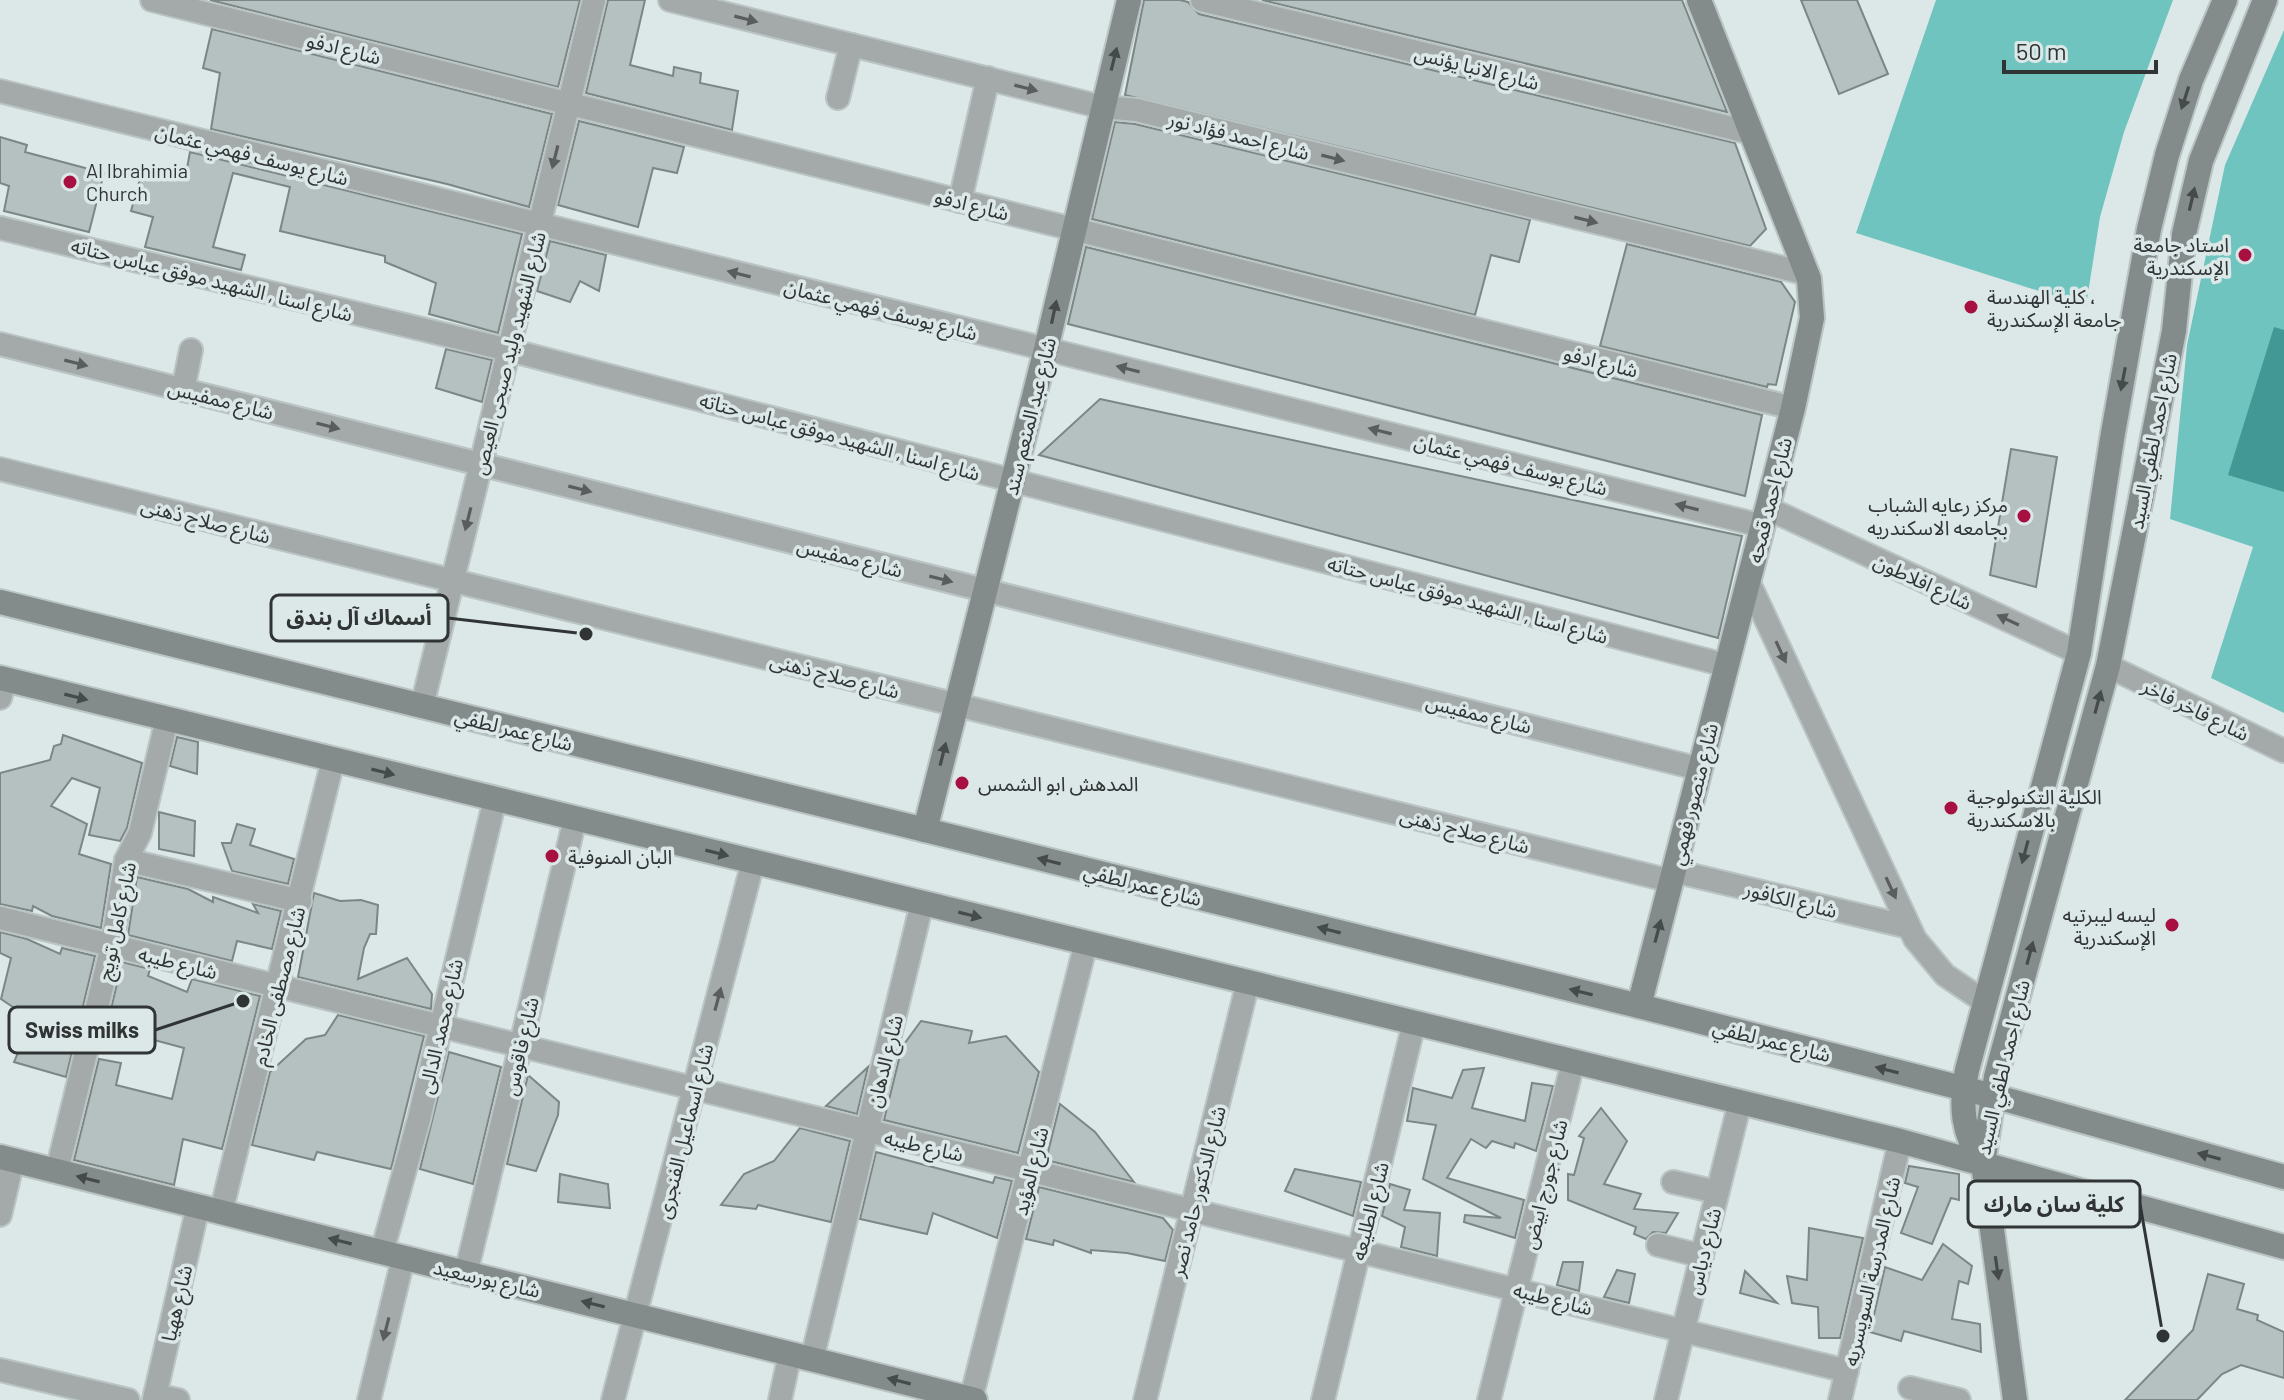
<svg xmlns="http://www.w3.org/2000/svg" width="2284" height="1400" font-family="Barlow,'Noto Sans Arabic',sans-serif">
<style>
.green{fill:#70c4c0}
.water{fill:#429894}
.building{fill:#b5c1c0;stroke:#7b8685;stroke-width:2}
.lines{fill:none;stroke-linecap:round;stroke-linejoin:round}
.street-casing{stroke:#b9c4c3;stroke-width:26}
.secondary-casing{stroke:#b9c4c3;stroke-width:28}
.street{stroke:#a4a9a9;stroke-width:22}
.secondary{stroke:#848c8b;stroke-width:24}
.oneway{fill:#595d5d}
.oneway2{fill:#454a4a}
.poi-dot{fill:#a71041;stroke:#dbe8e7;stroke-width:3}
.labels{text-anchor:middle;dominant-baseline:central;stroke-width:7;stroke-linejoin:round;paint-order:stroke}
.street-label{font-size:20px;fill:#303434;stroke:#dbe8e7}
.poi-label{font-size:20px;fill:#303434;stroke:#dbe8e7;text-anchor:start}
.leader{fill:none;stroke:#303434;stroke-width:3}
.callout-dot{fill:#303434;stroke:#dbe8e7;stroke-width:3}
.callout{fill:#dbe8e7;stroke:#303434;stroke-width:3}
.callout-label{font-size:22px;text-anchor:middle;font-weight:bold;fill:#303434}
</style>
<rect width="100%" height="100%" fill="#dbe8e7"/>
<g class="green">
<polygon points="1936,0 2173,0 2124,132 2100,217 2086,306 1856,233"/>
<polygon points="2284,30 2284,713 2211,678 2253,547 2170,519 2187,345 2225,165"/>
</g>
<polygon class="water" points="2274,327 2284,330 2284,492 2228,475"/>
<g class="building">
<polygon points="210,0 580,0 558,87"/>
<polygon points="608,0 645,0 630,65 673,76 674,67 701,73 700,83 738,91 732,130 586,93"/>
<polygon points="1144,0 1180,0 1188,2 1199,14 1735,143 1766,229 1750,246 1125,95"/>
<polygon points="1262,0 1682,0 1727,112"/>
<polygon points="1801,0 1857,0 1888,74 1839,94"/>
<polygon points="212,29 552,114 529,207 447,184 211,129 220,73 203,68"/>
<polygon points="579,121 684,147 677,173 653,168 638,227 558,205"/>
<polygon points="1115,122 1135,124 1530,220 1519,262 1491,255 1475,315 1092,219"/>
<polygon points="0,137 27,145 25,152 104,173 89,232 4,211 9,186 0,183"/>
<polygon points="190,152 522,234 498,333 429,314 436,283 385,262 385,256 280,231 290,187 233,173 213,247 245,255 241,270 145,247 153,217 131,211 143,168 185,179"/>
<polygon points="550,241 606,255 599,291 580,281 570,302 537,291"/>
<polygon points="1627,244 1781,282 1795,302 1776,385 1768,384 1767,387 1600,346"/>
<polygon points="1086,247 1762,415 1745,496 1068,324"/>
<polygon points="446,349 492,360 482,402 436,388"/>
<polygon points="1100,399 1742,536 1718,638 1039,455"/>
<polygon points="2011,449 2057,457 2036,587 1990,575"/>
<polygon points="63,735 142,763 127,828 120,841 89,835 100,788 72,778 51,806 87,824 79,854 111,864 101,928 52,916 33,906 32,911 0,904 0,773 50,760 54,746 61,744"/>
<polygon points="177,737 198,742 197,774 170,766"/>
<polygon points="159,812 195,821 194,856 159,849"/>
<polygon points="237,824 255,829 250,845 294,859 288,884 232,871 222,843 231,843"/>
<polygon points="137,877 188,889 213,902 213,897 258,913 253,904 281,911 272,949 237,941 232,961 128,935"/>
<polygon points="314,893 340,901 361,900 378,905 376,934 370,934 364,948 358,979 407,958 432,994 431,1009 298,977"/>
<polygon points="0,932 27,939 60,954 62,948 95,956 66,1077 14,1062 32,1020 1,999 11,958 0,953"/>
<polygon points="122,962 150,969 148,976 187,992 192,979 260,996 222,1149 183,1139 174,1185 74,1160 99,1059 121,1063 116,1085 172,1099 184,1048 143,1037 145,1028 108,1022"/>
<polygon points="338,1015 424,1036 391,1169 317,1152 314,1160 252,1145 270,1072 306,1039 325,1035"/>
<polygon points="921,1021 972,1031 969,1043 1006,1036 1039,1072 1018,1153 884,1120 902,1047"/>
<polygon points="449,1052 501,1067 473,1184 420,1169"/>
<polygon points="868,1067 857,1114 826,1106"/>
<polygon points="1484,1068 1472,1108 1525,1121 1532,1083 1553,1086 1536,1151 1515,1143 1514,1148 1492,1141 1486,1148 1471,1139 1447,1178 1524,1200 1515,1238 1464,1222 1465,1215 1501,1218 1423,1179 1436,1125 1407,1121 1413,1088 1452,1098 1463,1070"/>
<polygon points="528,1075 559,1102 558,1115 536,1171 507,1164"/>
<polygon points="1060,1104 1095,1132 1134,1182 1046,1160"/>
<polygon points="1601,1108 1627,1141 1604,1184 1641,1194 1634,1209 1678,1213 1666,1233 1653,1232 1646,1239 1634,1234 1636,1227 1568,1200 1568,1174 1574,1175 1584,1138 1579,1136"/>
<polygon points="800,1128 850,1141 831,1222 758,1205 756,1209 721,1205 744,1174 774,1161"/>
<polygon points="876,1152 993,1183 995,1177 1012,1181 997,1238 933,1213 927,1234 860,1219"/>
<polygon points="1909,1166 1959,1174 1959,1200 1951,1198 1932,1244 1901,1233 1918,1187 1905,1183"/>
<polygon points="1295,1169 1361,1182 1353,1216 1285,1191"/>
<polygon points="560,1174 608,1184 610,1208 558,1202"/>
<polygon points="1390,1184 1410,1190 1404,1210 1440,1213 1437,1256 1401,1247 1405,1227 1382,1216"/>
<polygon points="1039,1187 1163,1218 1173,1230 1165,1261 1127,1253 1091,1250 1091,1253 1054,1240 1053,1245 1026,1239"/>
<polygon points="1809,1228 1863,1238 1840,1338 1819,1338 1818,1307 1792,1303 1787,1276 1807,1280"/>
<polygon points="1943,1244 1972,1266 1968,1284 1959,1281 1952,1319 1980,1324 1981,1352 1904,1331 1901,1341 1870,1332 1885,1267 1922,1280"/>
<polygon points="1563,1262 1583,1262 1579,1291 1557,1285"/>
<polygon points="1617,1270 1635,1274 1629,1303 1604,1297"/>
<polygon points="1745,1271 1777,1303 1740,1293"/>
<polygon points="2208,1274 2244,1284 2237,1309 2258,1315 2257,1320 2284,1332 2284,1378 2241,1365 2222,1374 2197,1400 2125,1400 2193,1330"/>
</g>
<g class="lines">
<defs>
<g id="street">
<polyline points="152,0 1793,408"/>
<polyline points="670,0 1102,107 1137,110 1808,274"/>
<polyline points="1202,0 1752,133"/>
<polyline points="0,91 1763,526"/>
<polyline points="838,98 851,45"/>
<polyline points="960,201 988,78"/>
<polyline points="0,228 509,350 1725,665"/>
<polyline points="0,344 1700,769"/>
<polyline points="183,390 191,350"/>
<polyline points="0,469 1671,881"/>
<polyline points="1767,508 2079,653"/>
<polyline points="1748,581 1915,939 1945,975 1985,1002"/>
<polyline points="2108,666 2284,751"/>
<polyline points="0,698 5,680"/>
<polyline points="422,706 594,0"/>
<polyline points="126,860 300,901"/>
<polyline points="1674,871 1909,927"/>
<polyline points="0,918 1847,1371"/>
<polyline points="57,1171 112,946 126,860 140,833 167,719"/>
<polyline points="1673,1182 1717,1192"/>
<polyline points="221,1212 333,760"/>
<polyline points="0,1215 13,1160"/>
<polyline points="1658,1245 1702,1256"/>
<polyline points="382,1252 419,1119 495,799"/>
<polyline points="466,1273 575,819"/>
<polyline points="812,1359 922,903"/>
<polyline points="0,1370 128,1400"/>
<polyline points="1910,1388 1959,1400"/>
<polyline points="155,1395 178,1400"/>
<polyline points="971,1399 1086,943"/>
<polyline points="154,1400 198,1206"/>
<polyline points="369,1400 403,1259"/>
<polyline points="613,1400 753,862"/>
<polyline points="780,1400 790,1354"/>
<polyline points="1145,1400 1248,982"/>
<polyline points="1323,1400 1414,1023"/>
<polyline points="1489,1400 1573,1062"/>
<polyline points="1666,1400 1740,1102"/>
<polyline points="1840,1400 1900,1141"/>
</g>
<g id="secondary">
<polyline points="0,602 1639,1006 1993,1096 2284,1177"/>
<polyline points="0,678 1900,1141 2284,1247"/>
<polyline points="925,830 1046,349 1129,0"/>
<polyline points="1639,1006 1793,408 1812,318 1809,279 1699,0"/>
<polyline points="0,1157 975,1400"/>
<path d="M1983 1163C1962 1134 1960 1105 1967 1070L2079 653 2112 439 2149 229 2167 155 2191 80 2225 0"/>
<polyline points="2015,1400 1983,1163 1996,1077 2108,666 2174,331 2184,234 2201,161 2265,0"/>
</g>
</defs>
<use href="#street" class="street-casing"/>
<use href="#secondary" class="secondary-casing"/>
<use href="#street" class="street"/>
<use href="#secondary" class="secondary"/>
</g>
<defs><path id="oneway-solid" d="M-6-.8H1V-3.2L6.5 0L1 3.2V.8H-6Z" transform="scale(2)"/></defs>
<g class="oneway">
<use href="#oneway-solid" transform="translate(746 19) rotate(14)"/>
<use href="#oneway-solid" transform="translate(1026 88) rotate(14)"/>
<use href="#oneway-solid" transform="translate(555 157) rotate(104)"/>
<use href="#oneway-solid" transform="translate(1333 158) rotate(14)"/>
<use href="#oneway-solid" transform="translate(1586 220) rotate(14)"/>
<use href="#oneway-solid" transform="translate(739 274) rotate(-166)"/>
<use href="#oneway-solid" transform="translate(76 363) rotate(14)"/>
<use href="#oneway-solid" transform="translate(1128 369) rotate(-166)"/>
<use href="#oneway-solid" transform="translate(328 426) rotate(14)"/>
<use href="#oneway-solid" transform="translate(1380 431) rotate(-166)"/>
<use href="#oneway-solid" transform="translate(580 489) rotate(14)"/>
<use href="#oneway-solid" transform="translate(1687 507) rotate(-166)"/>
<use href="#oneway-solid" transform="translate(468 519) rotate(104)"/>
<use href="#oneway-solid" transform="translate(941 579) rotate(14)"/>
<use href="#oneway-solid" transform="translate(2008 620) rotate(-155)"/>
<use href="#oneway-solid" transform="translate(1781 652) rotate(65)"/>
<use href="#oneway-solid" transform="translate(1891 888) rotate(65)"/>
<use href="#oneway-solid" transform="translate(718 999) rotate(-75)"/>
<use href="#oneway-solid" transform="translate(386 1329) rotate(104)"/>
</g>
<g class="oneway2">
<use href="#oneway-solid" transform="translate(1114 59) rotate(-76)"/>
<use href="#oneway-solid" transform="translate(2185 98) rotate(108)"/>
<use href="#oneway-solid" transform="translate(2192 199) rotate(-77)"/>
<use href="#oneway-solid" transform="translate(1054 312) rotate(-78)"/>
<use href="#oneway-solid" transform="translate(2123 379) rotate(101)"/>
<use href="#oneway-solid" transform="translate(76 697) rotate(14)"/>
<use href="#oneway-solid" transform="translate(2098 702) rotate(-75)"/>
<use href="#oneway-solid" transform="translate(943 754) rotate(-76)"/>
<use href="#oneway-solid" transform="translate(383 772) rotate(14)"/>
<use href="#oneway-solid" transform="translate(2025 852) rotate(105)"/>
<use href="#oneway-solid" transform="translate(717 853) rotate(14)"/>
<use href="#oneway-solid" transform="translate(1049 861) rotate(-166)"/>
<use href="#oneway-solid" transform="translate(970 915) rotate(14)"/>
<use href="#oneway-solid" transform="translate(1329 930) rotate(-166)"/>
<use href="#oneway-solid" transform="translate(1658 931) rotate(-75)"/>
<use href="#oneway-solid" transform="translate(2030 953) rotate(-75)"/>
<use href="#oneway-solid" transform="translate(1581 992) rotate(-166)"/>
<use href="#oneway-solid" transform="translate(1887 1070) rotate(-166)"/>
<use href="#oneway-solid" transform="translate(2209 1156) rotate(-165)"/>
<use href="#oneway-solid" transform="translate(88 1179) rotate(-166)"/>
<use href="#oneway-solid" transform="translate(340 1241) rotate(-166)"/>
<use href="#oneway-solid" transform="translate(1997 1268) rotate(82)"/>
<use href="#oneway-solid" transform="translate(593 1304) rotate(-166)"/>
<use href="#oneway-solid" transform="translate(899 1381) rotate(-166)"/>
</g>
<g class="poi-dot">
<circle cx="70" cy="182" r="8"/>
<circle cx="2245" cy="255" r="8"/>
<circle cx="1971" cy="307" r="8"/>
<circle cx="2024" cy="516" r="8"/>
<circle cx="962" cy="783" r="8"/>
<circle cx="1951" cy="808" r="8"/>
<circle cx="552" cy="856" r="8"/>
<circle cx="2172" cy="925" r="8"/>
</g>
<g class="labels">
<g class="street-label">
<text transform="translate(344 48) rotate(14)">شارع ادفو</text>
<text transform="translate(1477 67) rotate(14)">شارع الانبا يؤنس</text>
<text transform="translate(1239 135) rotate(14)">شارع احمد فؤاد نور</text>
<text transform="translate(252 154) rotate(14)">شارع يوسف فهمي عثمان</text>
<text transform="translate(972 204) rotate(14)">شارع ادفو</text>
<text transform="translate(212 279) rotate(14)">شارع اسنا , الشهيد موفق عباس حتاته</text>
<text transform="translate(881 309) rotate(14)">شارع يوسف فهمي عثمان</text>
<text transform="translate(508 353) rotate(-76)">شارع الشهيد وليد صبحى العيص</text>
<text transform="translate(1601 361) rotate(14)">شارع ادفو</text>
<text transform="translate(221 399) rotate(14)">شارع ممفيس</text>
<text transform="translate(1029 416) rotate(-76)">شارع عبد المنعم سند</text>
<text transform="translate(840 436) rotate(15)">شارع اسنا , الشهيد موفق عباس حتاته</text>
<text transform="translate(2152 441) rotate(-79)">شارع احمد لطفي السيد</text>
<text transform="translate(1511 464) rotate(14)">شارع يوسف فهمي عثمان</text>
<text transform="translate(1769 500) rotate(-76)">شارع احمد قمحه</text>
<text transform="translate(206 520) rotate(14)">شارع صلاح ذهنى</text>
<text transform="translate(850 557) rotate(14)">شارع ممفيس</text>
<text transform="translate(1923 581) rotate(25)">شارع افلاطون</text>
<text transform="translate(1468 599) rotate(15)">شارع اسنا , الشهيد موفق عباس حتاته</text>
<text transform="translate(835 675) rotate(14)">شارع صلاح ذهنى</text>
<text transform="translate(2196 709) rotate(26)">شارع فاخر فاخر</text>
<text transform="translate(1479 713) rotate(14)">شارع ممفيس</text>
<text transform="translate(514 729) rotate(14)">شارع عمر لطفي</text>
<text transform="translate(1693 794) rotate(-76)">شارع منصور فهمي</text>
<text transform="translate(1465 830) rotate(14)">شارع صلاح ذهنى</text>
<text transform="translate(1143 884) rotate(14)">شارع عمر لطفي</text>
<text transform="translate(1791 899) rotate(14)">شارع الكافور</text>
<text transform="translate(116 921) rotate(-78)">شارع كامل تويج</text>
<text transform="translate(178 962) rotate(14)">شارع طيبه</text>
<text transform="translate(278 986) rotate(-76)">شارع مصطفى الخادم</text>
<text transform="translate(440 1026) rotate(-77)">شارع محمد الدالى</text>
<text transform="translate(1772 1040) rotate(14)">شارع عمر لطفي</text>
<text transform="translate(520 1046) rotate(-77)">شارع فاقوس</text>
<text transform="translate(884 1061) rotate(-76)">شارع الدهان</text>
<text transform="translate(2002 1067) rotate(-77)">شارع احمد لطفي السيد</text>
<text transform="translate(684 1131) rotate(-76)">شارع اسماعيل الفنجرى</text>
<text transform="translate(924 1145) rotate(13)">شارع طيبه</text>
<text transform="translate(1030 1171) rotate(-76)">شارع المؤيد</text>
<text transform="translate(1544 1184) rotate(-76)">شارع جورج ابيض</text>
<text transform="translate(1197 1191) rotate(-76)">شارع الدكتور حامد نصر</text>
<text transform="translate(1369 1211) rotate(-76)">شارع الطليعه</text>
<text transform="translate(1703 1251) rotate(-76)">شارع دياس</text>
<text transform="translate(1871 1271) rotate(-77)">شارع المدرسة السويسريه</text>
<text transform="translate(487 1278) rotate(13)">شارع بورسعيد</text>
<text transform="translate(1553 1298) rotate(14)">شارع طيبه</text>
<text transform="translate(176 1303) rotate(-77)">شارع ههيا</text>
</g>
<g class="poi-label">
<text x="86" y="170">Al Ibrahimia<tspan x="86" dy="23">Church</tspan></text>
<text x="2229" y="244" text-anchor="end">استاد جامعة<tspan x="2229" dy="23">الإسكندرية</tspan></text>
<text x="1987" y="296">كلية الهندسة ،<tspan x="1987" dy="23">جامعة الإسكندرية</tspan></text>
<text x="2008" y="504" text-anchor="end">مركز رعايه الشباب<tspan x="2008" dy="23">بجامعه الاسكندريه</tspan></text>
<text x="978" y="783">المدهش ابو الشمس</text>
<text x="1967" y="796">الكلية التكنولوجية<tspan x="1967" dy="23">بالاسكندرية</tspan></text>
<text x="568" y="856">البان المنوفية</text>
<text x="2156" y="914" text-anchor="end">ليسه ليبرتيه<tspan x="2156" dy="23">الإسكندرية</tspan></text>
</g>
</g>
<path class="leader" d="M586 634L448 618M243 1001L155 1030M2163 1336L2140 1204"/>
<g class="callout-dot">
<circle cx="586" cy="634" r="8"/>
<circle cx="243" cy="1001" r="8"/>
<circle cx="2163" cy="1336" r="8"/>
</g>
<g class="callout">
<rect x="271" y="595" width="177" height="46" rx="8"/>
<rect x="9" y="1007" width="146" height="46" rx="8"/>
<rect x="1968" y="1181" width="172" height="46" rx="8"/>
</g>
<g class="callout-label">
<text x="359" y="625">أسماك آل بندق</text>
<text x="82" y="1038">Swiss milks</text>
<text x="2054" y="1212">كلية سان مارك</text>
</g>
<path d="M2004 60v12h152v-12" fill="none" stroke="#303434" stroke-width="4"/>
<text x="2016" y="60" font-size="24" fill="#303434" stroke="#dbe8e7" stroke-width="6" paint-order="stroke">50 m</text>
</svg>
